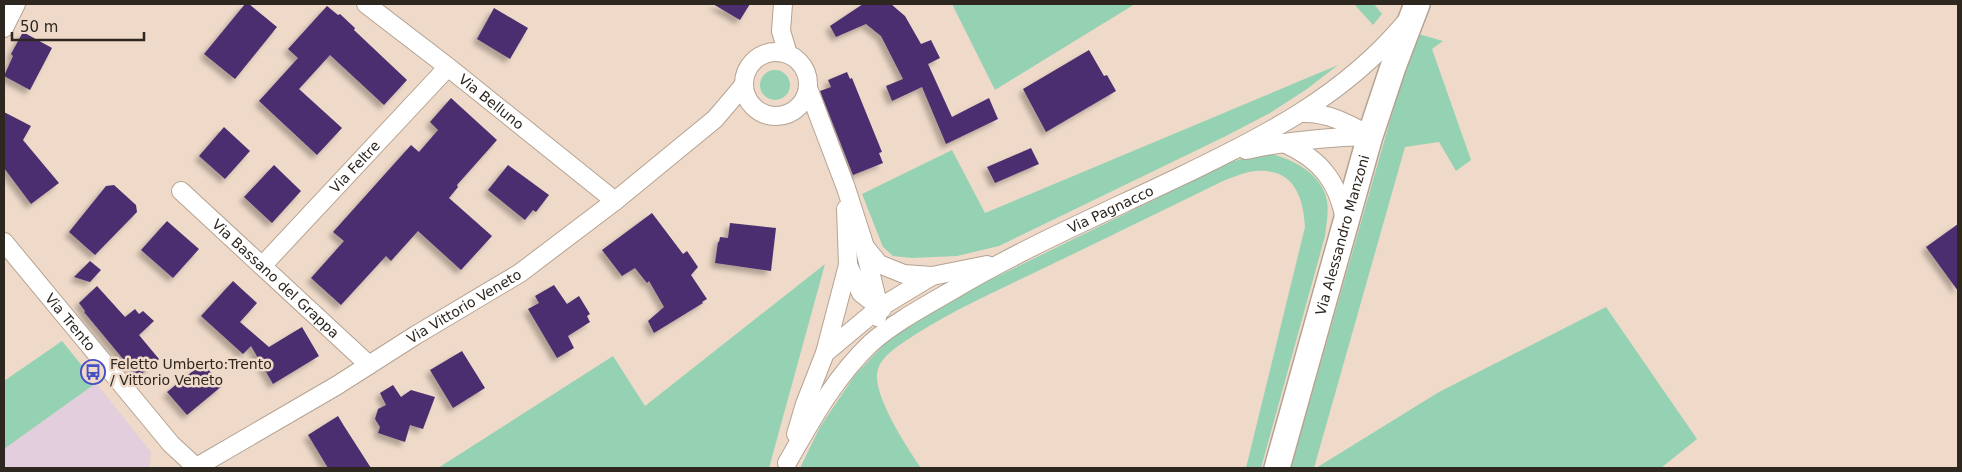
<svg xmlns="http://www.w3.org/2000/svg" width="1962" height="472" font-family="'DejaVu Sans',sans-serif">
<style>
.industrial{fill:#e2cedc}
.green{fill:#95d2b3}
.building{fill:#4b2e6f;filter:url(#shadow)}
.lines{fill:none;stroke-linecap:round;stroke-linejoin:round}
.street-casing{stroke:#b5a291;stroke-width:20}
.secondary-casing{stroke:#b5a291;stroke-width:28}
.street{stroke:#fff;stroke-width:18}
.secondary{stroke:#fff;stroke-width:25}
.labels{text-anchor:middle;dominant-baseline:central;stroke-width:5;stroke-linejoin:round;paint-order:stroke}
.street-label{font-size:14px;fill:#2e2720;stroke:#efdac9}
.poi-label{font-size:14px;fill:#2e2720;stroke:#efdac9;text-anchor:start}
</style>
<defs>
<filter id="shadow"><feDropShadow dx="-4.5" dy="4.5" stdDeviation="2.5" flood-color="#0004"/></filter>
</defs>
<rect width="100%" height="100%" fill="#efdac9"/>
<polygon class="industrial" points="96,383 151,452 149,468 4,468 4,449"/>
<g class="green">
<polygon points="952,4 1135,4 995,90"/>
<polygon points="1354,4 1374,4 1382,14 1373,25"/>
<polygon points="1415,33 1443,41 1432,49 1471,160 1456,171 1439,142 1405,147 1314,468 1291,468"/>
<polygon points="1338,65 1307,89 1270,113 1226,136 999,246 957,256 912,258 893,256 883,247 862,194 952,150 985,213"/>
<circle cx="775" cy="85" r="15"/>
<path d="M1266 153C1291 158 1322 173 1327 201 1329 213 1326 225 1325 236L1261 468H1246L1305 227C1303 191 1290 165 1249 172 1240 174 1231 178 1223 181 1162 211 1102 240 1042 269 994 292 944 314 901 344 892 350 881 359 878 369 870 392 908 449 921 468H800L820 427 855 375 892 336 945 302 1229 163 1247 157Z"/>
<polygon points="825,264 769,468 438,468 613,356 645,406"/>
<polygon points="1606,307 1697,439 1661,468 1316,468 1439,392"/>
<polygon points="62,341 96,383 4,449 4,381"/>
</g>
<g class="building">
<polygon points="245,4 249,4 277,27 235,79 204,54"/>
<polygon points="713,4 750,4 740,20"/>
<polygon points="863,4 891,4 905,16 921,44 931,40 940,58 928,64 952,117 989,98 998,119 946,144 922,87 892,101 886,86 903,79 881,36 866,24 836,37 830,26"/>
<polygon points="327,6 338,15 340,14 355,28 354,30 407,80 384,105 330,55 299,89 342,128 317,155 259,101 298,58 288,49"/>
<polygon points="494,8 528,28 510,59 477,39"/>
<polygon points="23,32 52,48 30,90 4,76 13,56 11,54"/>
<polygon points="1089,50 1104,76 1107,75 1116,91 1046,132 1023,89"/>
<polygon points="847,72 850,79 852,78 882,152 879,153 883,163 853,175 820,91 831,87 828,80"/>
<polygon points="451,98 497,140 457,185 458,187 449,198 492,236 461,270 418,231 391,261 386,256 341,305 311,278 344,241 333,232 411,145 419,152 438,130 430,122"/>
<polygon points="4,112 31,126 23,140 59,183 31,204 4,168"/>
<polygon points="224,127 250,151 225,179 199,156"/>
<polygon points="1031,148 1039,164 995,183 987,167"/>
<polygon points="274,165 301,191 272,223 244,197"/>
<polygon points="508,165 549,195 536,212 533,210 525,220 488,190"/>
<polygon points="114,185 136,205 137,212 95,255 69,232 106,186"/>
<polygon points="652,213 683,254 687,251 698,267 691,275 707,299 702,302 703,303 654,333 648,321 664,307 649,281 647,283 635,268 622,276 602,250"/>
<polygon points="167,221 199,249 173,278 141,250"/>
<polygon points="730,223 776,228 771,271 715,263 718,242 719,242 720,237 728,238"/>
<polygon points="1958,224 1958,291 1926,247"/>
<polygon points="90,261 101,270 90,282 74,277"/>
<polygon points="233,281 257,303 240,322 269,347 302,327 319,356 273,384 251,346 243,354 201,316"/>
<polygon points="554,285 567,304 579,296 590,314 587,316 590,322 568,336 574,348 557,358 528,309 539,303 535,296"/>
<polygon points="97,286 125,317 135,309 139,314 143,311 154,321 139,335 159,359 138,377 84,312 85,311 79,303"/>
<polygon points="462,351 485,388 453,408 430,370"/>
<polygon points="203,363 222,386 187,415 167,392"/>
<polygon points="393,385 401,397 411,390 435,397 423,429 410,425 405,442 378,433 380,427 375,419 378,409 386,405 380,393"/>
<polygon points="338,416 344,426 371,468 328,468 308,435"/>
</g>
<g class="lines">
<defs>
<g id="street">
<path id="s1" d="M366 4 448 67 615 201"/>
<polyline points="783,4 781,31 788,54"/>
<polyline points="4,28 16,4"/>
<circle cx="776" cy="84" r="32"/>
<polyline points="808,88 846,188 865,247 879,264 904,274 932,276 987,265"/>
<path d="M1302 113C1327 112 1347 123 1369 135"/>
<path d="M1284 143C1320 159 1338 181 1345 220"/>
<path d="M1246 150C1287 141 1328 137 1370 136"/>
<path id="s2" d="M181 191 369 365"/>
<path id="s3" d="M4 242 171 444 197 468"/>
<polyline points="865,250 879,308 877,317"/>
<polyline points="848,265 861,293 882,309"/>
<path id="s4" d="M262 266 448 67"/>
<polyline points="825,353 848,265 846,209"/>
<polyline points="796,434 805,404 825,353 879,308 932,276"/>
<path id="s5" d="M787 463C811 421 835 377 871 343 897 320 933 302 963 284 1032 244 1106 212 1179 177 1263 137 1344 96 1405 23"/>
<path id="s6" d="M195 468 336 386 416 335 520 273 615 201 715 119 743 86"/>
</g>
<g id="secondary">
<path id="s7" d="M1277 468 1370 136 1393 67 1417 4"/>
</g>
</defs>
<use href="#street" class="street-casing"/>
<use href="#secondary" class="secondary-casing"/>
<use href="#street" class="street"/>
<use href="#secondary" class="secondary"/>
</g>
<defs>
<symbol id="bus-ring" viewBox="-11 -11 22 22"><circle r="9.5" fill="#efdac9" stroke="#4650c5" stroke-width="1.5"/><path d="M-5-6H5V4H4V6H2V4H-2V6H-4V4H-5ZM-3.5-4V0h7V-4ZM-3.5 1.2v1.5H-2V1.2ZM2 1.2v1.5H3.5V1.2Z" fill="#4650c5"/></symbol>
</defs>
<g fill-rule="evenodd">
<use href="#bus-ring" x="79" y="358" width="28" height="28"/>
</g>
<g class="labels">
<g class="street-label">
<text stroke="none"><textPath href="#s1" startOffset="159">Via Belluno</textPath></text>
<text stroke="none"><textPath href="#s4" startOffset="136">Via Feltre</textPath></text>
<text stroke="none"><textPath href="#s5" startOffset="422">Via Pagnacco</textPath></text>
<text stroke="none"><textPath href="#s7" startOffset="242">Via Alessandro Manzoni</textPath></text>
<text stroke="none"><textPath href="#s2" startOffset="129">Via Bassano del Grappa</textPath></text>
<text stroke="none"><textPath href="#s6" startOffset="314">Via Vittorio Veneto</textPath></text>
<text stroke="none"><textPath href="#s3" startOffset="104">Via Trento</textPath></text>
</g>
<g class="poi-label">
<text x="110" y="364">Feletto Umberto:Trento<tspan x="110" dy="16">/ Vittorio Veneto</tspan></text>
</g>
</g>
<rect width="1962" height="472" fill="none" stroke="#2e2720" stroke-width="10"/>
<path d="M12 32v8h132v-8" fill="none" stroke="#2e2720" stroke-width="2.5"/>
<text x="20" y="32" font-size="15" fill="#2e2720" stroke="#efdac9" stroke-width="4" paint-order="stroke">50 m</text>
</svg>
